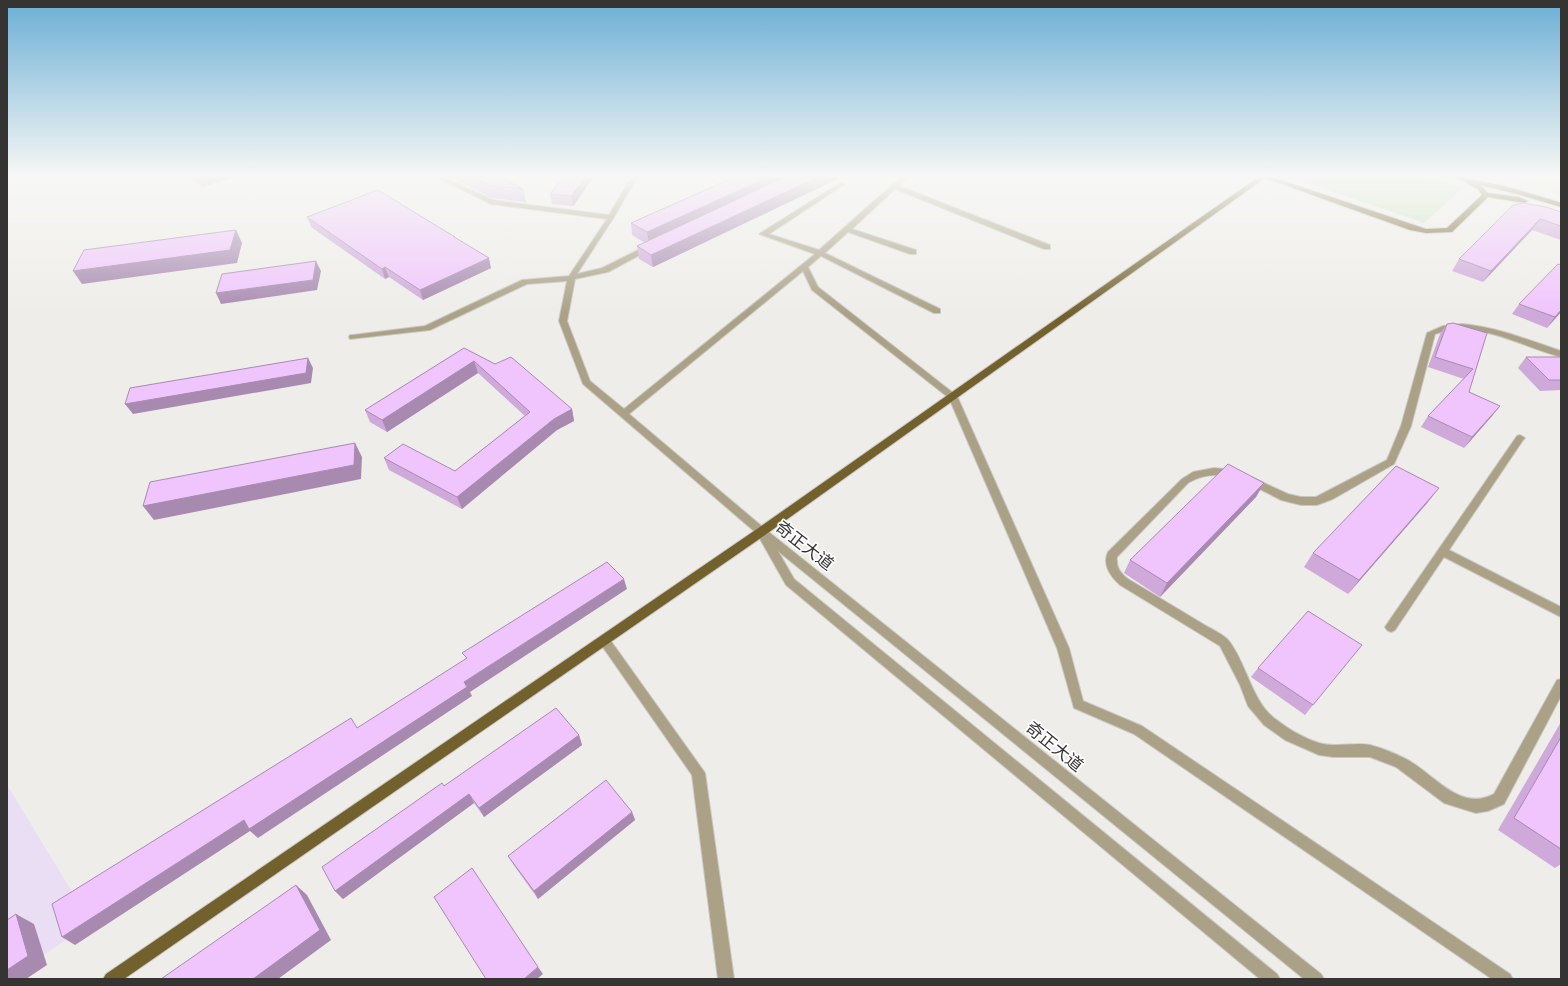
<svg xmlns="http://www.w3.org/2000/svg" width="1568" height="986" font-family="Lato,'Noto Sans SC',sans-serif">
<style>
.built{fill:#e5e3d7}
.industrial{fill:#e9def3}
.green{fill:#c9e4c2}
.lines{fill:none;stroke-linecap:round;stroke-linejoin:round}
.minor-casing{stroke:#c9c8c5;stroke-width:2}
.major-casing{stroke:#c9c8c5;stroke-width:2}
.minor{fill:#aaa186;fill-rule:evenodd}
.major{fill:#72612d;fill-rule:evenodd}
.wall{fill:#cea9da}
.shaded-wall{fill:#a88ab1}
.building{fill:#f0c5fd;stroke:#a88ab1}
.labels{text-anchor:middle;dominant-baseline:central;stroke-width:3.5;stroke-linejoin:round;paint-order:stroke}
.near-street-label{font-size:17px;fill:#353433;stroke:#fff}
</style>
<rect width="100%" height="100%" fill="#eeede9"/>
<polygon class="built" points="1500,176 1561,176 1561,195"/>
<polygon class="industrial" points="7,785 91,923 8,979 7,979"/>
<polygon class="green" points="1287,176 1424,176 1463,188 1424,223"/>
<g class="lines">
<defs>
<g id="minor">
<polygon points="147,176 158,176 149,179 146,177"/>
<polygon points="434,176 441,176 493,200 609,215 632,176 638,176 614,217 577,274 602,268 646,246 652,246 653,248 608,272 575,279 567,321 590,381 624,409 815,254 759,234 840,183 845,184 769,234 819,250 892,185 903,176 909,176 899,186 1050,245 1050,249 1044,249 895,189 852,229 916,250 916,254 910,254 848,232 825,253 940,309 940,313 934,313 821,256 808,267 818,287 957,396 1069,648 1083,701 1142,726 1510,974 1513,979 1492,979 1134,734 1074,708 1057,648 949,398 812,290 803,271 629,414 765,529 1321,974 1324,979 1304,979 778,551 794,579 1277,974 1280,979 1260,979 786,585 760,539 761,537 583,384 559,321 567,281 527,284 430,330 350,339 349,337 350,335 353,335 425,326 522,280 569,276 607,219 491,204"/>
<path d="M1462 324C1497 327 1528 340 1561 351V357C1519 346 1479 319 1435 334L1411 426 1394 464 1333 499 1317 505H1301L1281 500 1248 483 1246 481 1251 477 1288 494 1301 497H1316L1387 460 1401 426 1427 333 1443 326Z"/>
<polygon points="1520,435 1525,438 1523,440 1449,550 1561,607 1561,617 1444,557 1395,630 1391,632 1387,630 1385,627 1387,624 1517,436"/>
<path d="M1214 468 1233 470 1238 473 1233 476C1217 474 1203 474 1188 483L1117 557C1116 567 1120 573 1128 579 1153 594 1178 609 1203 624 1211 629 1223 634 1229 641 1246 663 1252 701 1274 718 1288 729 1303 738 1319 743 1336 748 1354 742 1370 745 1381 748 1394 753 1404 758 1433 772 1459 813 1494 794L1557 680 1561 679V696L1504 804 1488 811 1476 813 1463 809 1444 803 1396 767 1370 757H1333L1319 755 1285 740 1264 725 1248 706 1240 685 1220 646 1120 585C1111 577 1102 565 1108 552L1182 479 1193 472Z"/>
<polygon points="604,635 608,637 705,773 734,979 718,979 692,775 600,643 598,640 600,637"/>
</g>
<path id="major" d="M1260 176H1269L1426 229 1447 228 1482 195 1478 189 1456 177 1455 176C1462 176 1467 180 1473 180 1502 184 1532 194 1561 203V207L1521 195 1480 185 1488 193 1518 197 1528 201 1525 203 1488 197 1452 232 1426 233 1410 230 1265 178 765 535 124 979H103L106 974 757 529Z"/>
</defs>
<use href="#minor" class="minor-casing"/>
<use href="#major" class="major-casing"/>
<use href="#minor" class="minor"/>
<use href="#major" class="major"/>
</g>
<g class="wall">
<polygon points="189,176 237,176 202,187"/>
<polygon points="450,176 498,176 523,189 526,202 492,198"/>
<polygon points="565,176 594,176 573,206 552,204 550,194"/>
<polygon points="737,176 844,176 653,267 639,259 637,246 645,243 632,235 631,223"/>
<polygon points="1513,205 1561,212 1561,240 1532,230 1483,282 1452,271 1459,259"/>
<polygon points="307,217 455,237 456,238 491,268 423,300 389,277 385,279 311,227"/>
<polygon points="1519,304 1561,312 1547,328 1512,314"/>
<polygon points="1447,324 1487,333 1469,392 1500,406 1492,416 1464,448 1421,427 1428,416 1464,379 1428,367 1440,334"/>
<polygon points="464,348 572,409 574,421 557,430 462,509 389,470 384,458 455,471 525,416 478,373 387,432 370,422 365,410"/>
<polygon points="1526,357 1561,357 1561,390 1540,391 1518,368"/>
<polygon points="1264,483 1256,497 1160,597 1124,573 1130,560"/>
<polygon points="1428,502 1348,594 1304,567 1313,553"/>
<polygon points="1258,668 1313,705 1305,715 1251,677"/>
<polygon points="1561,722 1561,864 1555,868 1498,830"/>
<polygon points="579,735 582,745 484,817 474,803 343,899 335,891 444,786"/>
<polygon points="632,812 635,820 538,899 513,864 508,856"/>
</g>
<g class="shaded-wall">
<polygon points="202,176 237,176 202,187 197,177"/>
<polygon points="586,176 594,176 573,206 571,196"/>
<polygon points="771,176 797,176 649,245 647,232"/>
<polygon points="820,176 844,176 653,267 651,255"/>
<polygon points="1540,219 1532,230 1483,282 1491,271"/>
<polygon points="236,230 242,243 237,263 82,284 73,271"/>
<polygon points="489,258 491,268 423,300 420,290"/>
<polygon points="316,261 321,271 317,290 221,304 216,293"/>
<polygon points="385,267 389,277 385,279 382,269"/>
<polygon points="1561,310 1561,312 1547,328 1555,317"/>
<polygon points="308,358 313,368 311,383 133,414 125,404"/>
<polygon points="474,361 478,373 387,432 382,420"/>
<polygon points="1500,406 1492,416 1464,448 1472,437"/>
<polygon points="572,409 574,421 557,430 462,509 457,497 554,419"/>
<polygon points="355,443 362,457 361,479 154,520 143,506"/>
<polygon points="1264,483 1256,497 1160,597 1167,583"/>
<polygon points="1439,488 1428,502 1348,594 1359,580"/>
<polygon points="624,579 627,589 470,692 472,696 258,838 250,831 75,945 62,937 244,820 464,682"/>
<polygon points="579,735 582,745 484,817 479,808"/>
<polygon points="469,794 474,803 343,899 335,891"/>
<polygon points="632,812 635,820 538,899 534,891"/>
<polygon points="296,885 307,895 331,940 278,979 253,979"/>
<polygon points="16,914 34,924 47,965 26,979 7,979 7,970"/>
<polygon points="538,967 543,974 537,979 524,979"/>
</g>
<g class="building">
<polygon points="195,176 202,176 197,177"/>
<polygon points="470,176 498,176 523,189 489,185"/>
<polygon points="565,176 586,176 571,196 550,194"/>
<polygon points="737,176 771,176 647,232 631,223"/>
<polygon points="787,176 820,176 651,255 637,246"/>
<polygon points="378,190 455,237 454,237 489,258 420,290 385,267 382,269 307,217"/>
<polygon points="1523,203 1546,207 1561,212 1561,226 1540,219 1491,271 1459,259 1513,205"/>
<polygon points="236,230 230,250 73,271 84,250"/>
<polygon points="316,261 313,280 216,293 222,274"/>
<polygon points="1558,264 1561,265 1561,310 1555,317 1519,304"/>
<polygon points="1453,323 1487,333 1469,392 1500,406 1472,437 1428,416 1473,369 1435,357 1447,324"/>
<polygon points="464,348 495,364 511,357 572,409 554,419 457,497 384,458 403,444 455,471 530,412 474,361 382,420 365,410"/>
<polygon points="1526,357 1561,357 1561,380 1549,380"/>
<polygon points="308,358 306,373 125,404 130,388"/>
<polygon points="355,443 354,465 143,506 150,482"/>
<polygon points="1228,464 1264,483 1167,583 1130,560"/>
<polygon points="1396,466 1439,488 1359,580 1313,553"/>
<polygon points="607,562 624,579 464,682 467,687 249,829 244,820 62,937 52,904 351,718 357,728 467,658 462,653"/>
<polygon points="1308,611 1362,645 1313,705 1258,668"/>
<polygon points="556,708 579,735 479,808 469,794 335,891 322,867 442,783 444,786"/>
<polygon points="1561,737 1561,849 1514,818"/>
<polygon points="606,780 632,812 534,891 508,856"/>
<polygon points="472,868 538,967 524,979 486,979 434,897"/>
<polygon points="296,885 320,930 253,979 161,979"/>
<polygon points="16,914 28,956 7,970 7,920"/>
</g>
<linearGradient id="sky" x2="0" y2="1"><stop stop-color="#6bafd5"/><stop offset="0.56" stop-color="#f7f7f5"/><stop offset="1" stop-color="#f7f7f5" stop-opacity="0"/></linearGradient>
<rect width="1568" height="314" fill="url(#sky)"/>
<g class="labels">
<g class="near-street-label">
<text transform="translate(805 545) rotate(38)">奇正大道</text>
<text transform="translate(1055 746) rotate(39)">奇正大道</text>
</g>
</g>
<rect width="1568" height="986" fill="none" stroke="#353433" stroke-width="16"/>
</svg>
